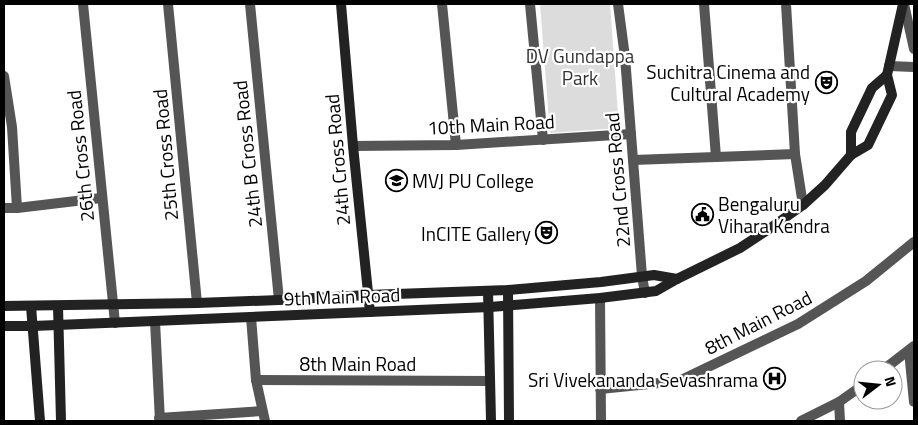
<svg xmlns="http://www.w3.org/2000/svg" width="918" height="425" font-family="'Titillium Web',sans-serif">
<style>
.park{fill:#dcdcdc}
.lines{fill:none;stroke-linecap:round;stroke-linejoin:round}
.street{stroke:#555;stroke-width:10}
.secondary{stroke:#222;stroke-width:10}
.labels{text-anchor:middle;dominant-baseline:central;stroke-width:4.5;stroke-linejoin:round;paint-order:stroke}
.park-label{font-size:19px;fill:#333;stroke:#fff}
.poi-label{font-size:19px;fill:#000;stroke:#fff;text-anchor:end}
.street-label{font-size:19px;fill:#000;stroke:#fff}
</style>
<rect width="100%" height="100%" fill="#fff"/>
<polygon class="park" points="540,4 610,4 619,128 550,133"/>
<g class="lines">
<g class="street">
<polyline points="83,4 115,323"/>
<polyline points="168,4 197,303"/>
<polyline points="250,4 279,300"/>
<polyline points="442,4 456,145"/>
<polyline points="530,4 543,140"/>
<polyline points="618,4 625,57 642,276 645,293"/>
<polyline points="704,4 716,157"/>
<polyline points="786,4 795,154 803,205"/>
<polyline points="904,4 914,49"/>
<polyline points="889,66 914,67"/>
<polyline points="4,76 12,127 17,208"/>
<polyline points="353,146 456,145 631,134"/>
<polyline points="633,160 795,154"/>
<polyline points="4,208 17,208 101,198"/>
<polyline points="600,298 601,421"/>
<polyline points="251,317 256,380 265,421"/>
<polyline points="155,321 160,421"/>
<polyline points="909,351 914,402"/>
<polyline points="883,370 914,346"/>
<polyline points="256,380 490,381"/>
<polyline points="600,389 679,381 798,324 866,281 914,242"/>
<polyline points="839,402 840,421"/>
<polyline points="159,418 262,411"/>
<polyline points="801,421 839,402 863,385"/>
</g>
<g class="secondary">
<polyline points="341,4 353,146 370,312"/>
<polyline points="851,155 851,132 872,88 887,75"/>
<polyline points="508,290 509,421"/>
<polyline points="488,291 491,421"/>
<polyline points="4,306 197,303 279,300 368,295 508,290 601,282 654,275 677,279"/>
<polyline points="31,306 40,421"/>
<polyline points="58,306 61,421"/>
<polyline points="4,326 33,326 490,307 600,298 656,291 677,279 740,248 769,229 803,205 825,185 851,155 868,145 892,95 887,75 903,4"/>
</g>
</g>
<defs>
<symbol id="theatre-ring" viewBox="-11 -11 22 22"><circle r="9.5" fill="#fff" stroke="#000" stroke-width="1.5"/><path d="M-5-5.5Q0-4 5-5.5V0Q5 5 0 6Q-5 5-5 0ZM-3.3-2.5H-1v1.5H-3.3ZM1-2.5H3.3v1.5H1ZM-2.8 1Q0 5.5 2.8 1Z" fill="#000"/></symbol>
<symbol id="university-ring" viewBox="-11 -11 22 22"><circle r="9.5" fill="#fff" stroke="#000" stroke-width="1.5"/><path d="M0-5L7-2L0 1L-7-2ZM-4 1L0 2.5L4 1V4Q0 6-4 4Z" fill="#000"/></symbol>
<symbol id="civic-ring" viewBox="-11 -11 22 22"><circle r="9.5" fill="#fff" stroke="#000" stroke-width="1.5"/><path d="M-.6-6.5H3V-4.5H.6V-3L4-1V1h2V6H-6V1h2V-1L-.6-3ZM-1.2 2.5V6h2.4V2.5Z" fill="#000"/></symbol>
<symbol id="hospital-ring" viewBox="-11 -11 22 22"><circle r="9.5" fill="#fff" stroke="#000" stroke-width="1.5"/><path d="M-5-5h3v3.5h4V-5h3V5h-3V1.5h-4V5h-3Z" fill="#000"/></symbol>
</defs>
<g fill-rule="evenodd">
<use href="#theatre-ring" x="814" y="70" width="25" height="25"/>
<use href="#university-ring" x="384" y="168" width="25" height="25"/>
<use href="#civic-ring" x="690" y="202" width="25" height="25"/>
<use href="#theatre-ring" x="534" y="220" width="25" height="25"/>
<use href="#hospital-ring" x="762" y="366" width="25" height="25"/>
</g>
<g class="labels">
<g class="park-label">
<text x="580" y="55">DV Gundappa<tspan x="580" dy="22">Park</tspan></text>
</g>
<g class="poi-label">
<text x="810" y="71">Suchitra Cinema and<tspan x="810" dy="22">Cultural Academy</tspan></text>
<text x="412" y="180" text-anchor="start">MVJ PU College</text>
<text x="718" y="203" text-anchor="start">Bengaluru<tspan x="718" dy="22">Vihara Kendra</tspan></text>
<text x="531" y="233">InCITE Gallery</text>
<text x="758" y="379">Sri Vivekananda Sevashrama</text>
</g>
<g class="street-label">
<text transform="translate(491 124) rotate(-3)">10th Main Road</text>
<text transform="translate(247 154) rotate(-96)">24th B Cross Road</text>
<text transform="translate(165 155) rotate(-95)">25th Cross Road</text>
<text transform="translate(80 156) rotate(-96)">26th Cross Road</text>
<text transform="translate(337 160) rotate(-95)">24th Cross Road</text>
<text transform="translate(617 180) rotate(-95)">22nd Cross Road</text>
<text transform="translate(342 296) rotate(-2)">9th Main Road</text>
<text transform="translate(758 322) rotate(-27)">8th Main Road</text>
<text x="358" y="363">8th Main Road</text>
</g>
</g>
<rect width="918" height="425" fill="none" stroke="#000000" stroke-width="10"/>
<g transform="translate(878 385) rotate(74)"><circle r="24" fill="#ffffff" stroke="#999999"/>
<path d="M0-4L9 19L0 12L-9 19Z" fill="#000000"/>
<text y="-8" font-size="14" font-weight="bold" text-anchor="middle" fill="#000000">N</text>
</g>
</svg>
